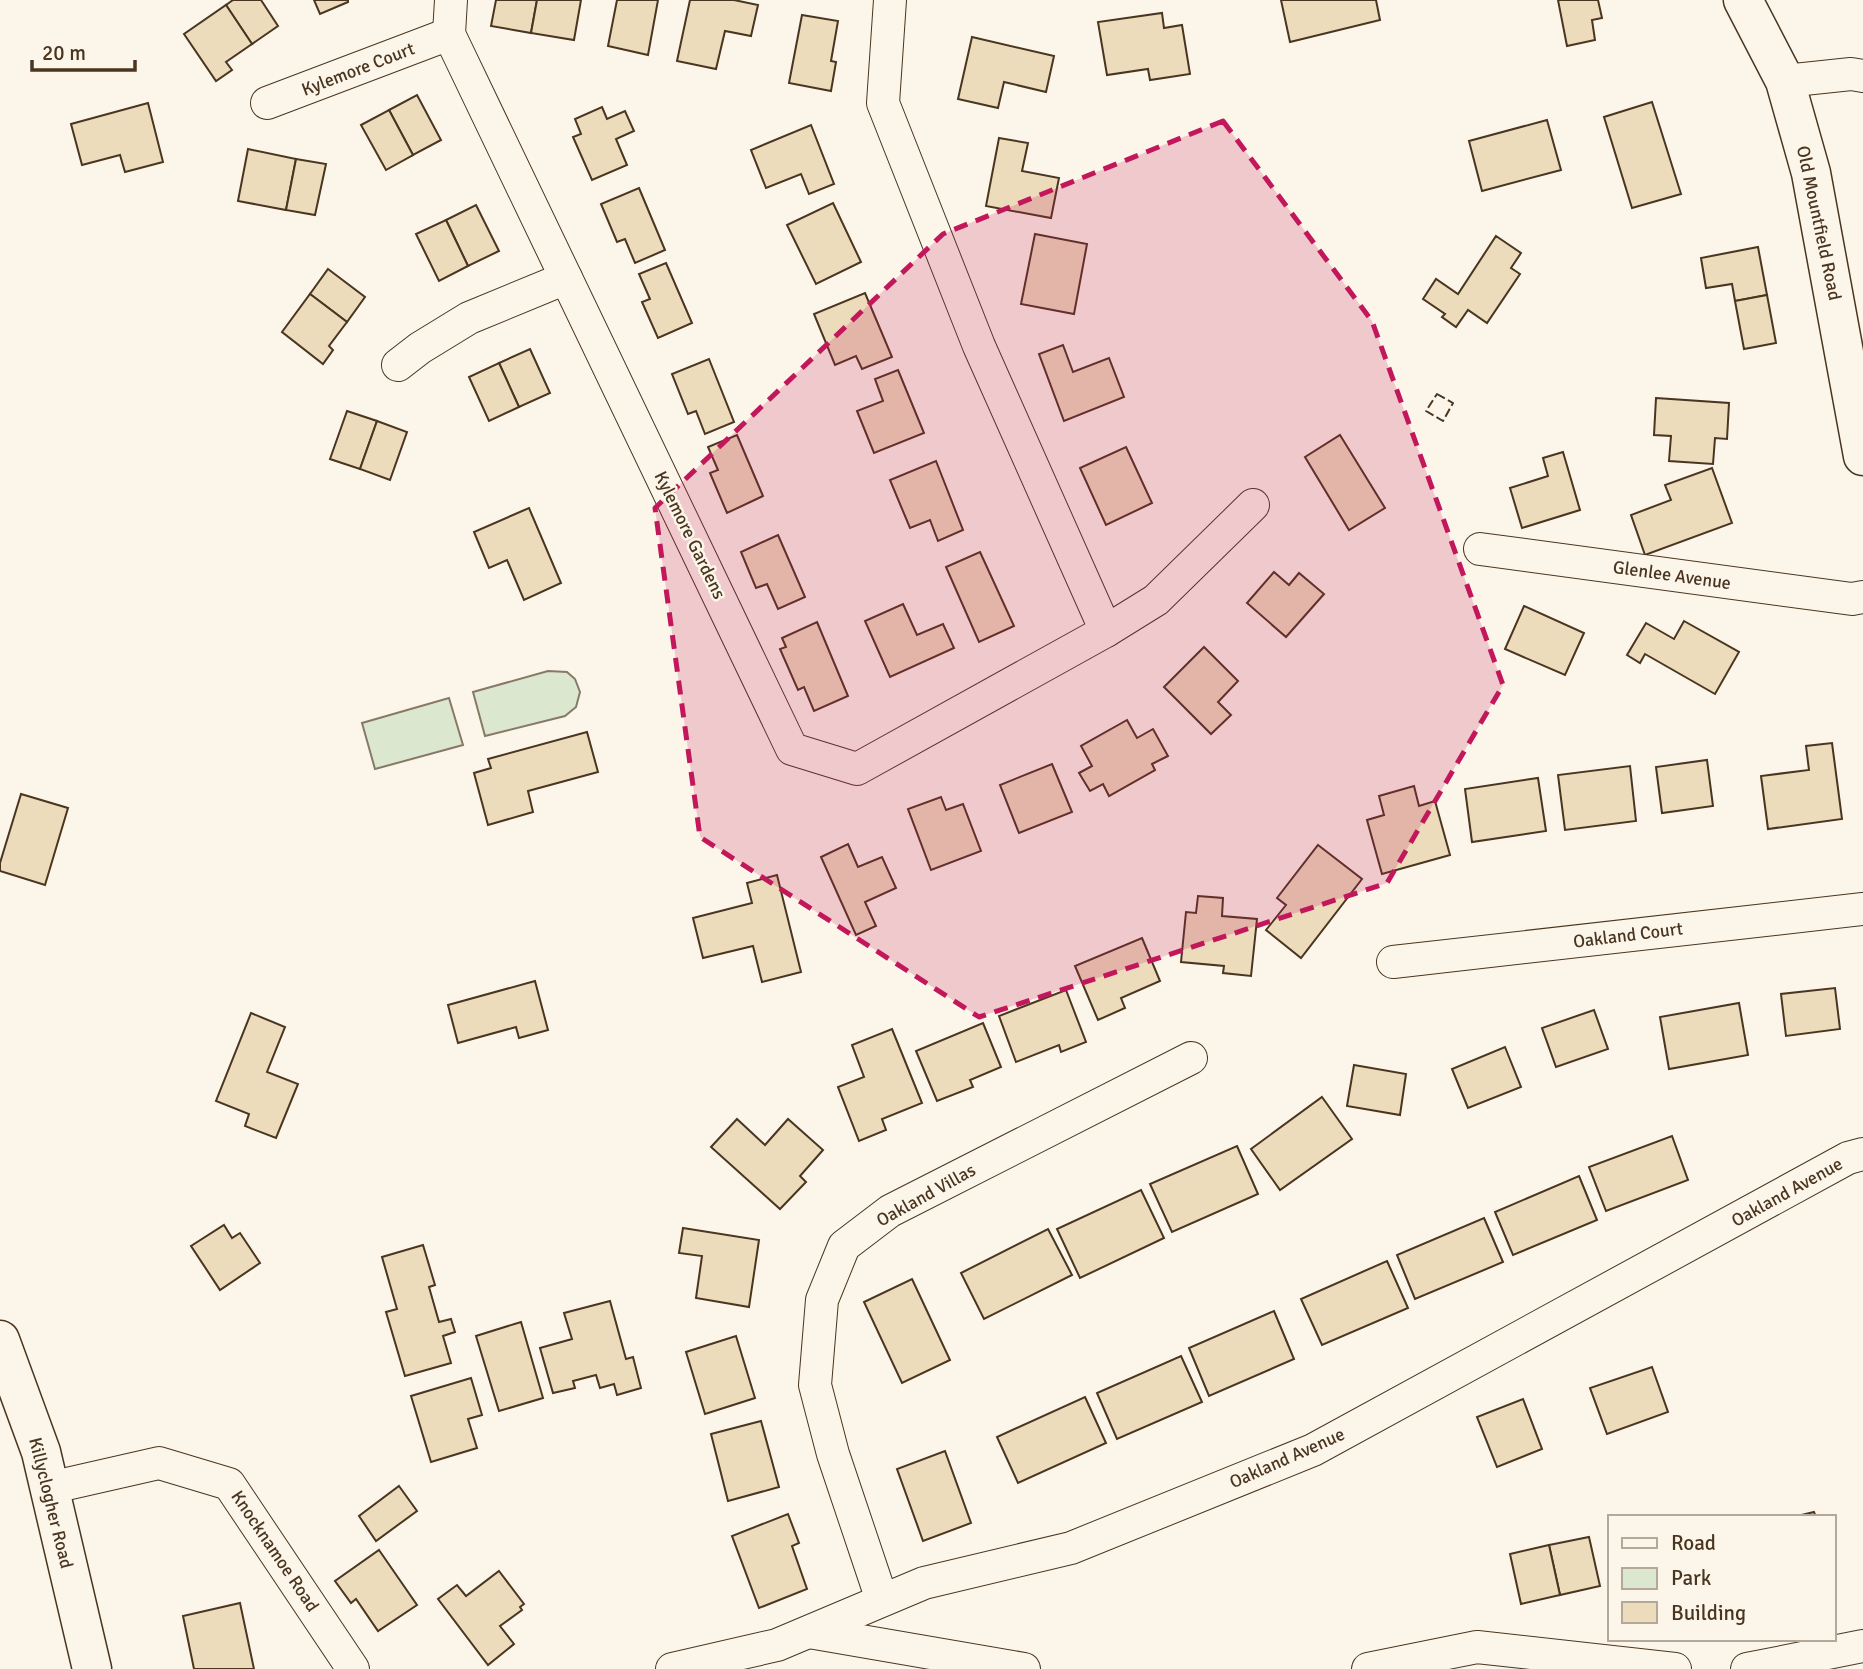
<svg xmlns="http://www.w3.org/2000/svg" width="1863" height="1669" font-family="Signika,sans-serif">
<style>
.green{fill:#dce7d0;stroke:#887966;stroke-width:2}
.building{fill:#ecdcbc;stroke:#4a3520;stroke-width:2}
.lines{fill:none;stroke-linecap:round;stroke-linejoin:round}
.minor-casing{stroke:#4a3520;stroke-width:34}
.tertiary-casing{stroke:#4a3520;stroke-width:41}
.trunk-casing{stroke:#4a3520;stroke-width:41}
.minor{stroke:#fbf6e9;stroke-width:32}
.tertiary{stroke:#fbf6e9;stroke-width:38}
.trunk{stroke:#fbf6e9;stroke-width:38}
.fence{stroke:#4a3520;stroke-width:2;stroke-dasharray:9 3.5;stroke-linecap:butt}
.marked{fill:#c2185b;fill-opacity:0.2;stroke:#c2185b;stroke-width:5;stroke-dasharray:14 9;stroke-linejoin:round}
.labels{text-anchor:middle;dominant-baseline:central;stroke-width:5;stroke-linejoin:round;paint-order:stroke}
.street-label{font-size:18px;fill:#4a3520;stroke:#fbf6e9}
</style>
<rect width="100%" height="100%" fill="#fbf6e9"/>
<g class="green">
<polygon points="548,671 567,672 575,679 580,692 576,707 565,716 485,736 473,692"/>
<polygon points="449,698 463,745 375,769 362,723"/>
</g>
<g class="building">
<polygon points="233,0 261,0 278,26 252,44 226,5"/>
<polygon points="314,0 348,0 348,2 320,14"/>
<polygon points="496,0 537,0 531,33 491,26"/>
<polygon points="537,0 581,0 574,40 531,33"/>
<polygon points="617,0 658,0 648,55 608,46"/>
<polygon points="690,0 734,0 758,5 751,36 725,31 716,69 677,61"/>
<polygon points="1281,0 1376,0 1380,20 1290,42"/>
<polygon points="1558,0 1598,0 1602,18 1592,20 1595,40 1567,46"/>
<polygon points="226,5 252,44 226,62 232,70 216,81 184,34"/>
<polygon points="1162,13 1164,28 1182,25 1190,74 1150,80 1148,69 1107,75 1098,22"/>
<polygon points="802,15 838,21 831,61 836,62 831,91 789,83"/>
<polygon points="972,37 1054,56 1046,92 1004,82 998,108 958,99"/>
<polygon points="417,95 441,140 413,155 389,110"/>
<polygon points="1652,102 1681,194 1632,208 1604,117"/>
<polygon points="148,103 163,162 125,172 120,155 82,165 71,124"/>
<polygon points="602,107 607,119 625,111 634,131 616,139 627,165 592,180 573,137 581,134 575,119"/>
<polygon points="389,110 413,155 386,170 361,125"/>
<polygon points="1547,120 1561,170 1482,191 1469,141"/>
<polygon points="811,125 834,184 809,194 801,174 766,188 751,150"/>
<polygon points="999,138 1028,143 1022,171 1059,178 1051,218 986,206"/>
<polygon points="248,149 296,159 286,210 238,201"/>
<polygon points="296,159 326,164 315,215 286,210"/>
<polygon points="639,188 665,250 635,263 625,239 617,242 601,204"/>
<polygon points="833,203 861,262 816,284 787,225"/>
<polygon points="476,205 499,251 468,266 446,220"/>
<polygon points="446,220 468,266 439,281 416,234"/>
<polygon points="1035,234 1087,244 1074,314 1021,304"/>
<polygon points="1496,236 1521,253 1511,268 1520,274 1487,323 1468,310 1456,327 1442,317 1445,314 1423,299 1436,279 1458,294"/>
<polygon points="1758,247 1767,295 1735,301 1732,284 1706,288 1701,258"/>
<polygon points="666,263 692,323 658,338 642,302 650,299 639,274"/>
<polygon points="328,269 365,297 347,322 310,294"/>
<polygon points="865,293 892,357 862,369 856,356 835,365 814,314"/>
<polygon points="310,294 347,322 329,346 333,350 323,364 282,332"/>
<polygon points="1767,295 1776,343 1744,349 1735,301"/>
<polygon points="1063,345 1073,372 1109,358 1124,397 1064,421 1039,354"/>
<polygon points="530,349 550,393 519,407 499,363"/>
<polygon points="709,359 734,422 705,434 696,411 688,414 672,374"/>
<polygon points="499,363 519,407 489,421 469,377"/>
<polygon points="898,370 924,433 874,453 857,411 883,401 875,379"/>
<polygon points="1656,398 1729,403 1727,439 1715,438 1713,464 1669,461 1671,436 1654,435"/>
<polygon points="347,411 377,421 360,469 330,459"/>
<polygon points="377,421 407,432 390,480 360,469"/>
<polygon points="737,435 763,496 727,513 710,473 718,470 708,447"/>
<polygon points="1340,435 1385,508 1349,530 1305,457"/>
<polygon points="1126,447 1152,503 1106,525 1080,468"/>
<polygon points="1563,452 1580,510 1522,528 1510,488 1548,476 1543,458"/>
<polygon points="936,461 963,530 938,541 930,520 910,528 890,480"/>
<polygon points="1712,468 1732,523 1645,555 1631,515 1671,500 1665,485"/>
<polygon points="529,508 561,583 524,600 507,560 489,568 474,532"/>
<polygon points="778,535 805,597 778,609 767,584 756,588 741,552"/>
<polygon points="980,552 1014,626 979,642 946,567"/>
<polygon points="1274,572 1289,585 1299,573 1324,594 1286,637 1247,603"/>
<polygon points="903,604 917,635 943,624 954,648 890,677 865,621"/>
<polygon points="1524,606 1584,633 1565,675 1505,649"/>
<polygon points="1684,621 1739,652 1715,694 1645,654 1640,663 1627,655 1646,623 1674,639"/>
<polygon points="817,622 848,696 814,711 804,687 798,690 780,649 786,647 782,638"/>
<polygon points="1204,647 1238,681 1218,702 1231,715 1211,734 1164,687"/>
<polygon points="1127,720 1137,738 1153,729 1168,756 1152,764 1155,770 1109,796 1103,784 1090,791 1079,773 1092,766 1081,746"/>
<polygon points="587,732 598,772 528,791 533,812 488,825 474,773 491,768 488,759"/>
<polygon points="1832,743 1842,819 1768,829 1761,776 1809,770 1806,746"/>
<polygon points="1707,760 1713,806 1662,813 1656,767"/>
<polygon points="1052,764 1072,812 1019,833 1000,785"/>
<polygon points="1630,766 1636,821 1565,830 1558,775"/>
<polygon points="1538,778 1546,831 1472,842 1465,789"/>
<polygon points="1414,786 1419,806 1435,801 1450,855 1382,874 1367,820 1384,815 1379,796"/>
<polygon points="21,794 68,808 45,885 0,871 0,863"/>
<polygon points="941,797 946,810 963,804 981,851 931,870 908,809"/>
<polygon points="848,844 858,867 882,857 896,888 865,902 876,926 856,935 821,857"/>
<polygon points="1318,845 1362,879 1301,958 1266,930 1286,905 1277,898"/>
<polygon points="777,875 801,972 762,982 753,946 703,958 693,918 752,903 747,883"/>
<polygon points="1198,896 1223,898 1222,916 1257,919 1251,976 1223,973 1224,966 1181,962 1186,912 1196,913"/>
<polygon points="1142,938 1160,981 1121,998 1125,1008 1098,1020 1075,966"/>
<polygon points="535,981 548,1030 519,1038 516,1027 458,1043 448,1005"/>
<polygon points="1835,988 1840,1029 1786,1036 1781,994"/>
<polygon points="1066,990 1086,1042 1061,1052 1059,1045 1016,1062 999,1016"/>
<polygon points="1739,1003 1748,1055 1669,1069 1660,1017"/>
<polygon points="1594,1010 1608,1049 1556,1067 1542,1028"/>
<polygon points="251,1013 285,1027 267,1072 298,1084 276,1138 245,1126 249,1114 216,1101"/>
<polygon points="983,1023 1001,1067 970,1080 973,1087 937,1101 916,1051"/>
<polygon points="892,1029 922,1103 882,1119 886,1130 859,1141 838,1087 864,1077 852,1045"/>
<polygon points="1505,1047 1521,1087 1468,1108 1452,1069"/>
<polygon points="1354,1065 1406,1074 1400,1115 1347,1106"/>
<polygon points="1322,1097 1352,1139 1280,1190 1251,1149"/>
<polygon points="737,1119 765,1145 788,1119 823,1150 800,1176 806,1182 780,1209 711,1147"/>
<polygon points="1672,1136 1688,1180 1606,1211 1589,1167"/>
<polygon points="1237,1146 1258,1194 1172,1232 1150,1184"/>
<polygon points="1579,1176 1597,1220 1513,1255 1495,1212"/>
<polygon points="1141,1190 1164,1238 1080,1278 1057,1229"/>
<polygon points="1484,1218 1503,1262 1415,1299 1397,1255"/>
<polygon points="224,1225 232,1238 240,1233 260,1263 220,1290 191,1246"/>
<polygon points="683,1228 759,1240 749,1307 696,1298 702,1256 679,1253"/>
<polygon points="1048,1229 1072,1275 984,1319 961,1273"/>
<polygon points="423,1245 435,1285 429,1287 439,1322 451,1319 455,1332 443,1336 451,1363 405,1376 386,1312 397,1309 382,1257"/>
<polygon points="1387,1261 1408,1308 1322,1345 1301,1299"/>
<polygon points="912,1279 950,1360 902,1383 864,1302"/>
<polygon points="610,1301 626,1359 633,1357 641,1388 617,1395 614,1384 600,1388 596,1375 573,1381 575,1388 553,1393 540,1348 572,1339 564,1313"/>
<polygon points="1274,1311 1294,1359 1209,1396 1189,1348"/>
<polygon points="521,1322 543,1398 499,1411 476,1336"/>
<polygon points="736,1336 755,1398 705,1414 686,1352"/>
<polygon points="1181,1356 1202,1402 1117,1439 1097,1393"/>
<polygon points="1652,1367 1668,1412 1607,1434 1590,1388"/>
<polygon points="471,1378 482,1415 468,1419 477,1448 431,1462 411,1396"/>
<polygon points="1085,1397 1106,1443 1018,1483 997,1437"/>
<polygon points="1523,1399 1542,1449 1497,1467 1477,1417"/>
<polygon points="761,1421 779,1487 728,1501 711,1434"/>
<polygon points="945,1451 971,1523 923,1541 897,1469"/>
<polygon points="399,1486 417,1511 376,1541 359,1516"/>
<polygon points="1814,1512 1816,1517 1798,1517 1797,1516"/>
<polygon points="788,1514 799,1543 792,1546 807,1589 759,1608 732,1536"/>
<polygon points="1589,1537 1600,1586 1560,1595 1549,1545"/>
<polygon points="1549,1545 1560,1595 1521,1604 1510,1554"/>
<polygon points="379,1550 417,1605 378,1631 356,1599 351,1603 335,1581"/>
<polygon points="499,1571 524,1604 520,1607 522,1610 500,1626 514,1644 488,1665 438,1599 457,1585 466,1596"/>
<polygon points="240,1603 254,1669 194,1669 183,1616"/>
</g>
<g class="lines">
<defs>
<g id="minor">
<polyline points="451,0 449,34 792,749 857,769 1106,631 979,346 883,103 890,0"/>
<polyline points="1785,81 1851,74 1863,76"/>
<polyline points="267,103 449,34"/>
<polyline points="398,365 420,348 469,318 566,278"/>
<polyline points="1480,549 1852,599 1863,597"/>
<polyline points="1106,631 1156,600 1253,505"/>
<polyline points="1393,962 1863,909"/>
<polyline points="49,1488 159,1463 229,1484 353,1669"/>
<polyline points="882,1600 833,1454 815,1385 822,1300 844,1246 890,1211 1191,1058"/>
<polyline points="809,1632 1024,1669"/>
<polyline points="672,1669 777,1645 924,1583 1071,1548 1313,1450 1848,1158 1863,1154"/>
<polyline points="1368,1669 1477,1647 1675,1669"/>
<polyline points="1747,1669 1863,1646"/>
</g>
<polyline id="tertiary" points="1743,0 1785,81 1811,173 1863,456"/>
<polyline id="trunk" points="0,1340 41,1452 92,1669"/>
</defs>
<use href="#minor" class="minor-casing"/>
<use href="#tertiary" class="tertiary-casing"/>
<use href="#trunk" class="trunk-casing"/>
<use href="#minor" class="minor"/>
<use href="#tertiary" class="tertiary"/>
<use href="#trunk" class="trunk"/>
<polygon class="fence" points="1437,394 1453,403 1443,421 1426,411"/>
</g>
<path class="marked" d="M1223 121 1372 321 1503 685 1387 883 979 1017 700 837 655 508 943 234Z"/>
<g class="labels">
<g class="street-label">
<text transform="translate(358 69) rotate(-21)">Kylemore Court</text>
<text transform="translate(1819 223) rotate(78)">Old Mountfield Road</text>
<text transform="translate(690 535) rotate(64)">Kylemore Gardens</text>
<text transform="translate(1672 575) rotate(8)">Glenlee Avenue</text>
<text transform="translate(1628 935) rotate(-7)">Oakland Court</text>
<text transform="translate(1787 1192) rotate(-29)">Oakland Avenue</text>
<text transform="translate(926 1195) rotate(-29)">Oakland Villas</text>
<text transform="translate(1287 1458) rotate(-24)">Oakland Avenue</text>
<text transform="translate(51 1503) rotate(76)">Killyclogher Road</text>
<text transform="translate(275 1551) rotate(56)">Knocknamoe Road</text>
</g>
</g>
<rect x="1608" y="1515" width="228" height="126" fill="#fbf6e9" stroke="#b4a999" stroke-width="2"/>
<rect x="1622" y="1538" width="35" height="10" fill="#fbf6e9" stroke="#b4a999" stroke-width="2"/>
<text x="1671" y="1550" font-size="21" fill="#4a3520">Road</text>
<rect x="1622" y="1568" width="35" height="21" fill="#dce7d0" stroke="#b4a999" stroke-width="2"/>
<text x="1671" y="1585" font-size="21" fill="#4a3520">Park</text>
<rect x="1622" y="1602" width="35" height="21" fill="#ecdcbc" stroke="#b4a999" stroke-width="2"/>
<text x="1671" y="1620" font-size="21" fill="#4a3520">Building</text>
<path d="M32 60v10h103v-10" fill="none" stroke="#4a3520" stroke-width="3.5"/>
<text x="42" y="60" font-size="21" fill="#4a3520" stroke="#fbf6e9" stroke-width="5" paint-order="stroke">20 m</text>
</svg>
